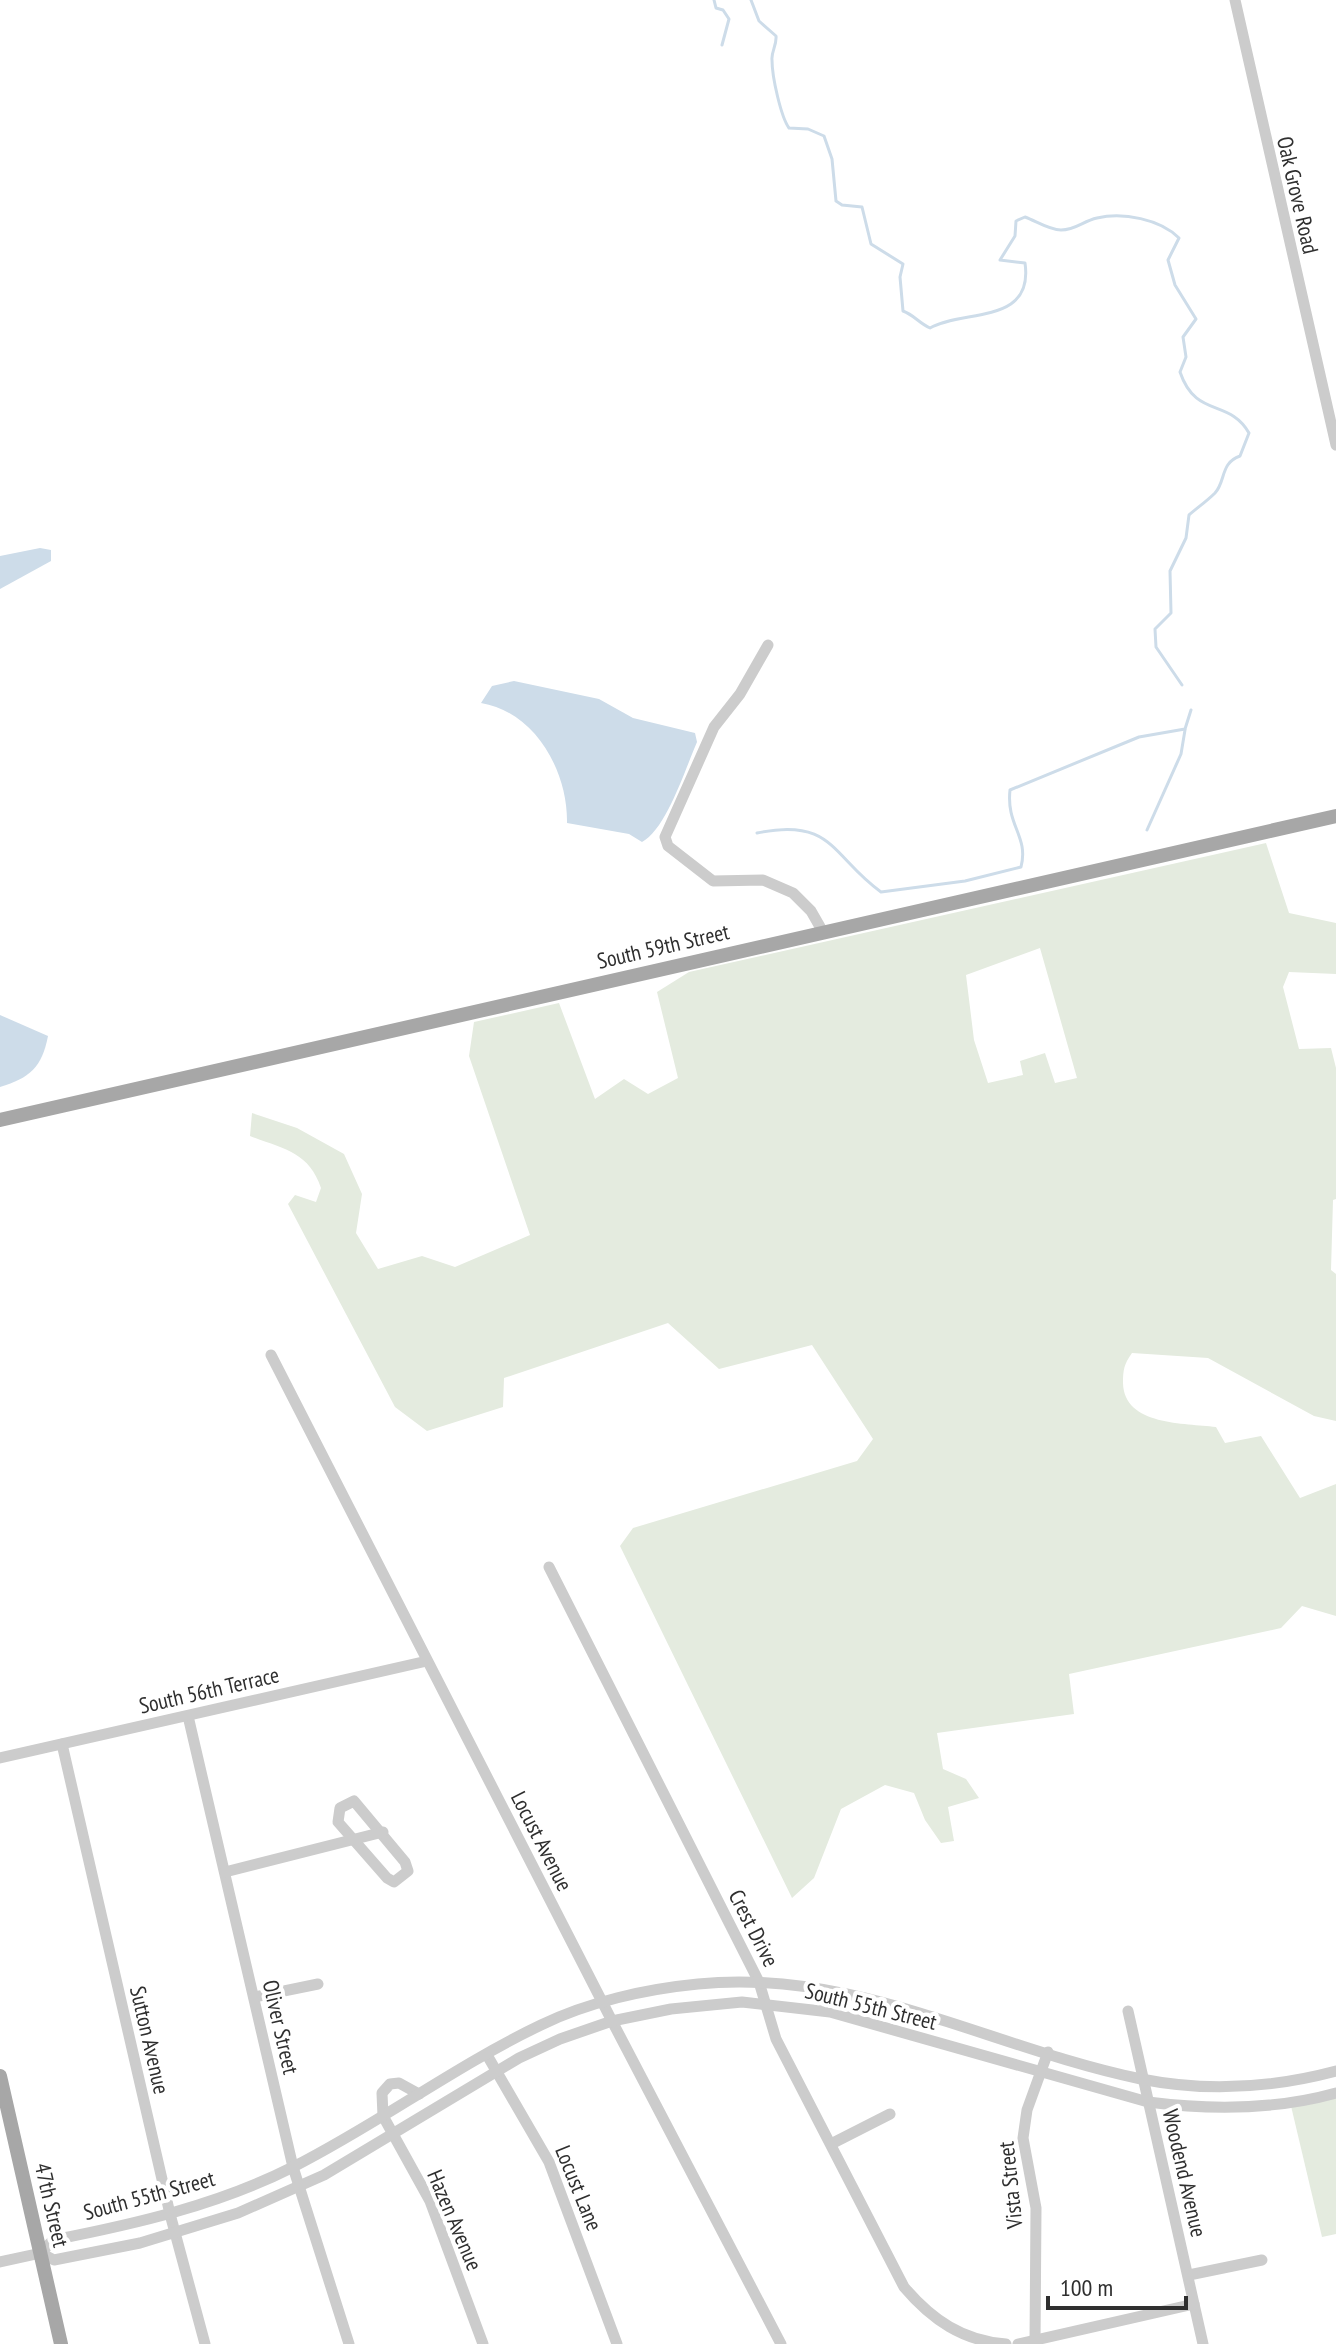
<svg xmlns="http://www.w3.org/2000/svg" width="1336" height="2344" font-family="'PT Sans Narrow',sans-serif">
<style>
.green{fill:#e4ebdf;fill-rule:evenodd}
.water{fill:#cddce9}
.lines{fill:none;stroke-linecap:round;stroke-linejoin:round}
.stream{stroke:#cddce9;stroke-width:3}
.minor{stroke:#ccc;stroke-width:11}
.major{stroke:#a7a7a7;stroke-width:14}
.labels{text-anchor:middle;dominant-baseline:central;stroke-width:8;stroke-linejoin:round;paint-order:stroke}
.street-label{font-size:22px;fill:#2f2f2f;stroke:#fff}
</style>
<rect width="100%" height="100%" fill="#fff"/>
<g class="green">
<path d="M1266 843 1289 913 1336 923V974L1289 972 1283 987 1299 1049 1331 1048 1336 1068V1199L1333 1200 1331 1270 1336 1274V1421L1314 1416 1208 1358 1132 1353C1124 1364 1123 1370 1123 1383 1124 1426 1185 1423 1216 1427L1225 1443 1261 1436 1300 1498 1336 1484V1616L1302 1606 1281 1628 1069 1674 1074 1714 937 1733 943 1769 966 1779 979 1798 948 1807 954 1841 941 1843 925 1820 914 1793 885 1785 841 1809 814 1878 792 1898 620 1546 633 1528 857 1461 873 1439 812 1345 719 1369 668 1323 504 1378 503 1407 427 1431 395 1407 288 1204 295 1195 316 1202 321 1188C309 1152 284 1149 250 1136L252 1113 297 1128 344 1154 362 1194 356 1233 378 1269 422 1256 455 1267 530 1235 469 1056 474 1022 559 1003 595 1099 624 1079 648 1094 678 1078 657 992 689 972ZM1040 948 1077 1078 1055 1083 1045 1053 1020 1061 1023 1075 988 1083 974 1040 966 975Z"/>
<polygon points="1336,2098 1336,2234 1322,2237 1291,2106"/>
</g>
<g class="water">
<polygon points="40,548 51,550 51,561 0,589 0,556"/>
<path d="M514 681 599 699 633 718 695 733 697 742C686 767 666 830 642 842L629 834 567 823C568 771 535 712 481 703L492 686Z"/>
<path d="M0 1015 48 1036C42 1067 30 1078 0 1087Z"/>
</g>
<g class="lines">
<g class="stream">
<polyline points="714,0 716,8 723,10 729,19 722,45"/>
<path d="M751 0 759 21 776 36C777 45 771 52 772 60 772 77 781 117 789 128L808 129 824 136 832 159 836 201 842 205 862 207 871 244 903 264 900 277 903 311C914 315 919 323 930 328 964 309 1034 325 1025 263L1000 260 1015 236 1016 221 1025 217C1036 221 1049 230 1061 230 1076 230 1083 221 1097 218 1123 212 1160 219 1179 238L1168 260 1175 285 1196 319 1183 337 1186 357 1180 372C1196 419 1229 398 1249 433L1240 456C1220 463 1226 481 1215 493 1207 501 1197 508 1189 515L1186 538 1170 571 1171 613 1155 629 1156 647 1182 685"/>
<polyline points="1147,830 1181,754 1185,730"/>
<path d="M757 833C833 817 832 857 881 892L965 881 1021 867C1029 836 1006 826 1010 790L1139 737 1185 729 1191 710"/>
</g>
<g class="minor">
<polyline points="1235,0 1336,445"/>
<polyline points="768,645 740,694 714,727 665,837 668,846 713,881 763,880 793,893 811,911 823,932"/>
<polyline points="271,1355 612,2021 781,2344"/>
<path d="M549 1567 759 1982 776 2039 904 2287C932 2320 963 2341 1006 2344"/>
<polyline points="188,1716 293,2167 349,2344"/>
<polyline points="62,1744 170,2214 205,2344"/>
<polyline points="0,1758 427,1661"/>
<polygon points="354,1801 405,1862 408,1871 394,1882 387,1878 338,1822 340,1808"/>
<polyline points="225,1872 383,1832"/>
<polyline points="254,1997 318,1984"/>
<polyline points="1128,2011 1203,2344"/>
<polyline points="487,2055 549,2162 617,2344"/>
<polyline points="419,2094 399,2083 390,2084 382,2093 383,2116 430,2201 483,2344"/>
<polyline points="831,2144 890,2114"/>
<path d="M41 2253 53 2240C135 2224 218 2205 293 2167 378 2124 455 2066 541 2025 588 2002 646 1989 698 1984 856 1968 991 2048 1141 2079 1206 2092 1272 2088 1336 2071"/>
<path d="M41 2253 54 2260 140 2243 238 2213 324 2175 519 2058 560 2039 612 2021 671 2009 742 2002 830 2012 1148 2102C1210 2110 1275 2110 1336 2093"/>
<polyline points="0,2262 41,2253"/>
<polyline points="1189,2275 1262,2260"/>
<polyline points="1018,2344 1194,2304"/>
<polyline points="1035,2344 1036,2208 1023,2138 1027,2110 1048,2052"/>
</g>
<g class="major">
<polyline points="0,1120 1336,816"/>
<polyline points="0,2076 61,2344"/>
</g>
</g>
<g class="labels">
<g class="street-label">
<text transform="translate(1298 195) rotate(77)">Oak Grove Road</text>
<text transform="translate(663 946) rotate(-13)">South 59th Street</text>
<text transform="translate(209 1690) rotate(-13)">South 56th Terrace</text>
<text transform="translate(542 1841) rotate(63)">Locust Avenue</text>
<text transform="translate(754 1928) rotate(63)">Crest Drive</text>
<text transform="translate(871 2006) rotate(14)">South 55th Street</text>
<text transform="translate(281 2027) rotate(77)">Oliver Street</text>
<text transform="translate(150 2040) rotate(77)">Sutton Avenue</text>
<text transform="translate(1185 2173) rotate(77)">Woodend Avenue</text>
<text transform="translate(1010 2185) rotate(-96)">Vista Street</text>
<text transform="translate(579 2188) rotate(68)">Locust Lane</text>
<text transform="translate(149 2195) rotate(-15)">South 55th Street</text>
<text transform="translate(52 2205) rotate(77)">47th Street</text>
<text transform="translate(455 2220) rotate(67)">Hazen Avenue</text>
</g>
</g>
<path d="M1048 2296v12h138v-12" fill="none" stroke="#2f2f2f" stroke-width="4"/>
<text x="1060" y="2296" font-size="24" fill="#2f2f2f" stroke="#ffffff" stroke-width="6" paint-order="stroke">100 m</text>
</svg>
